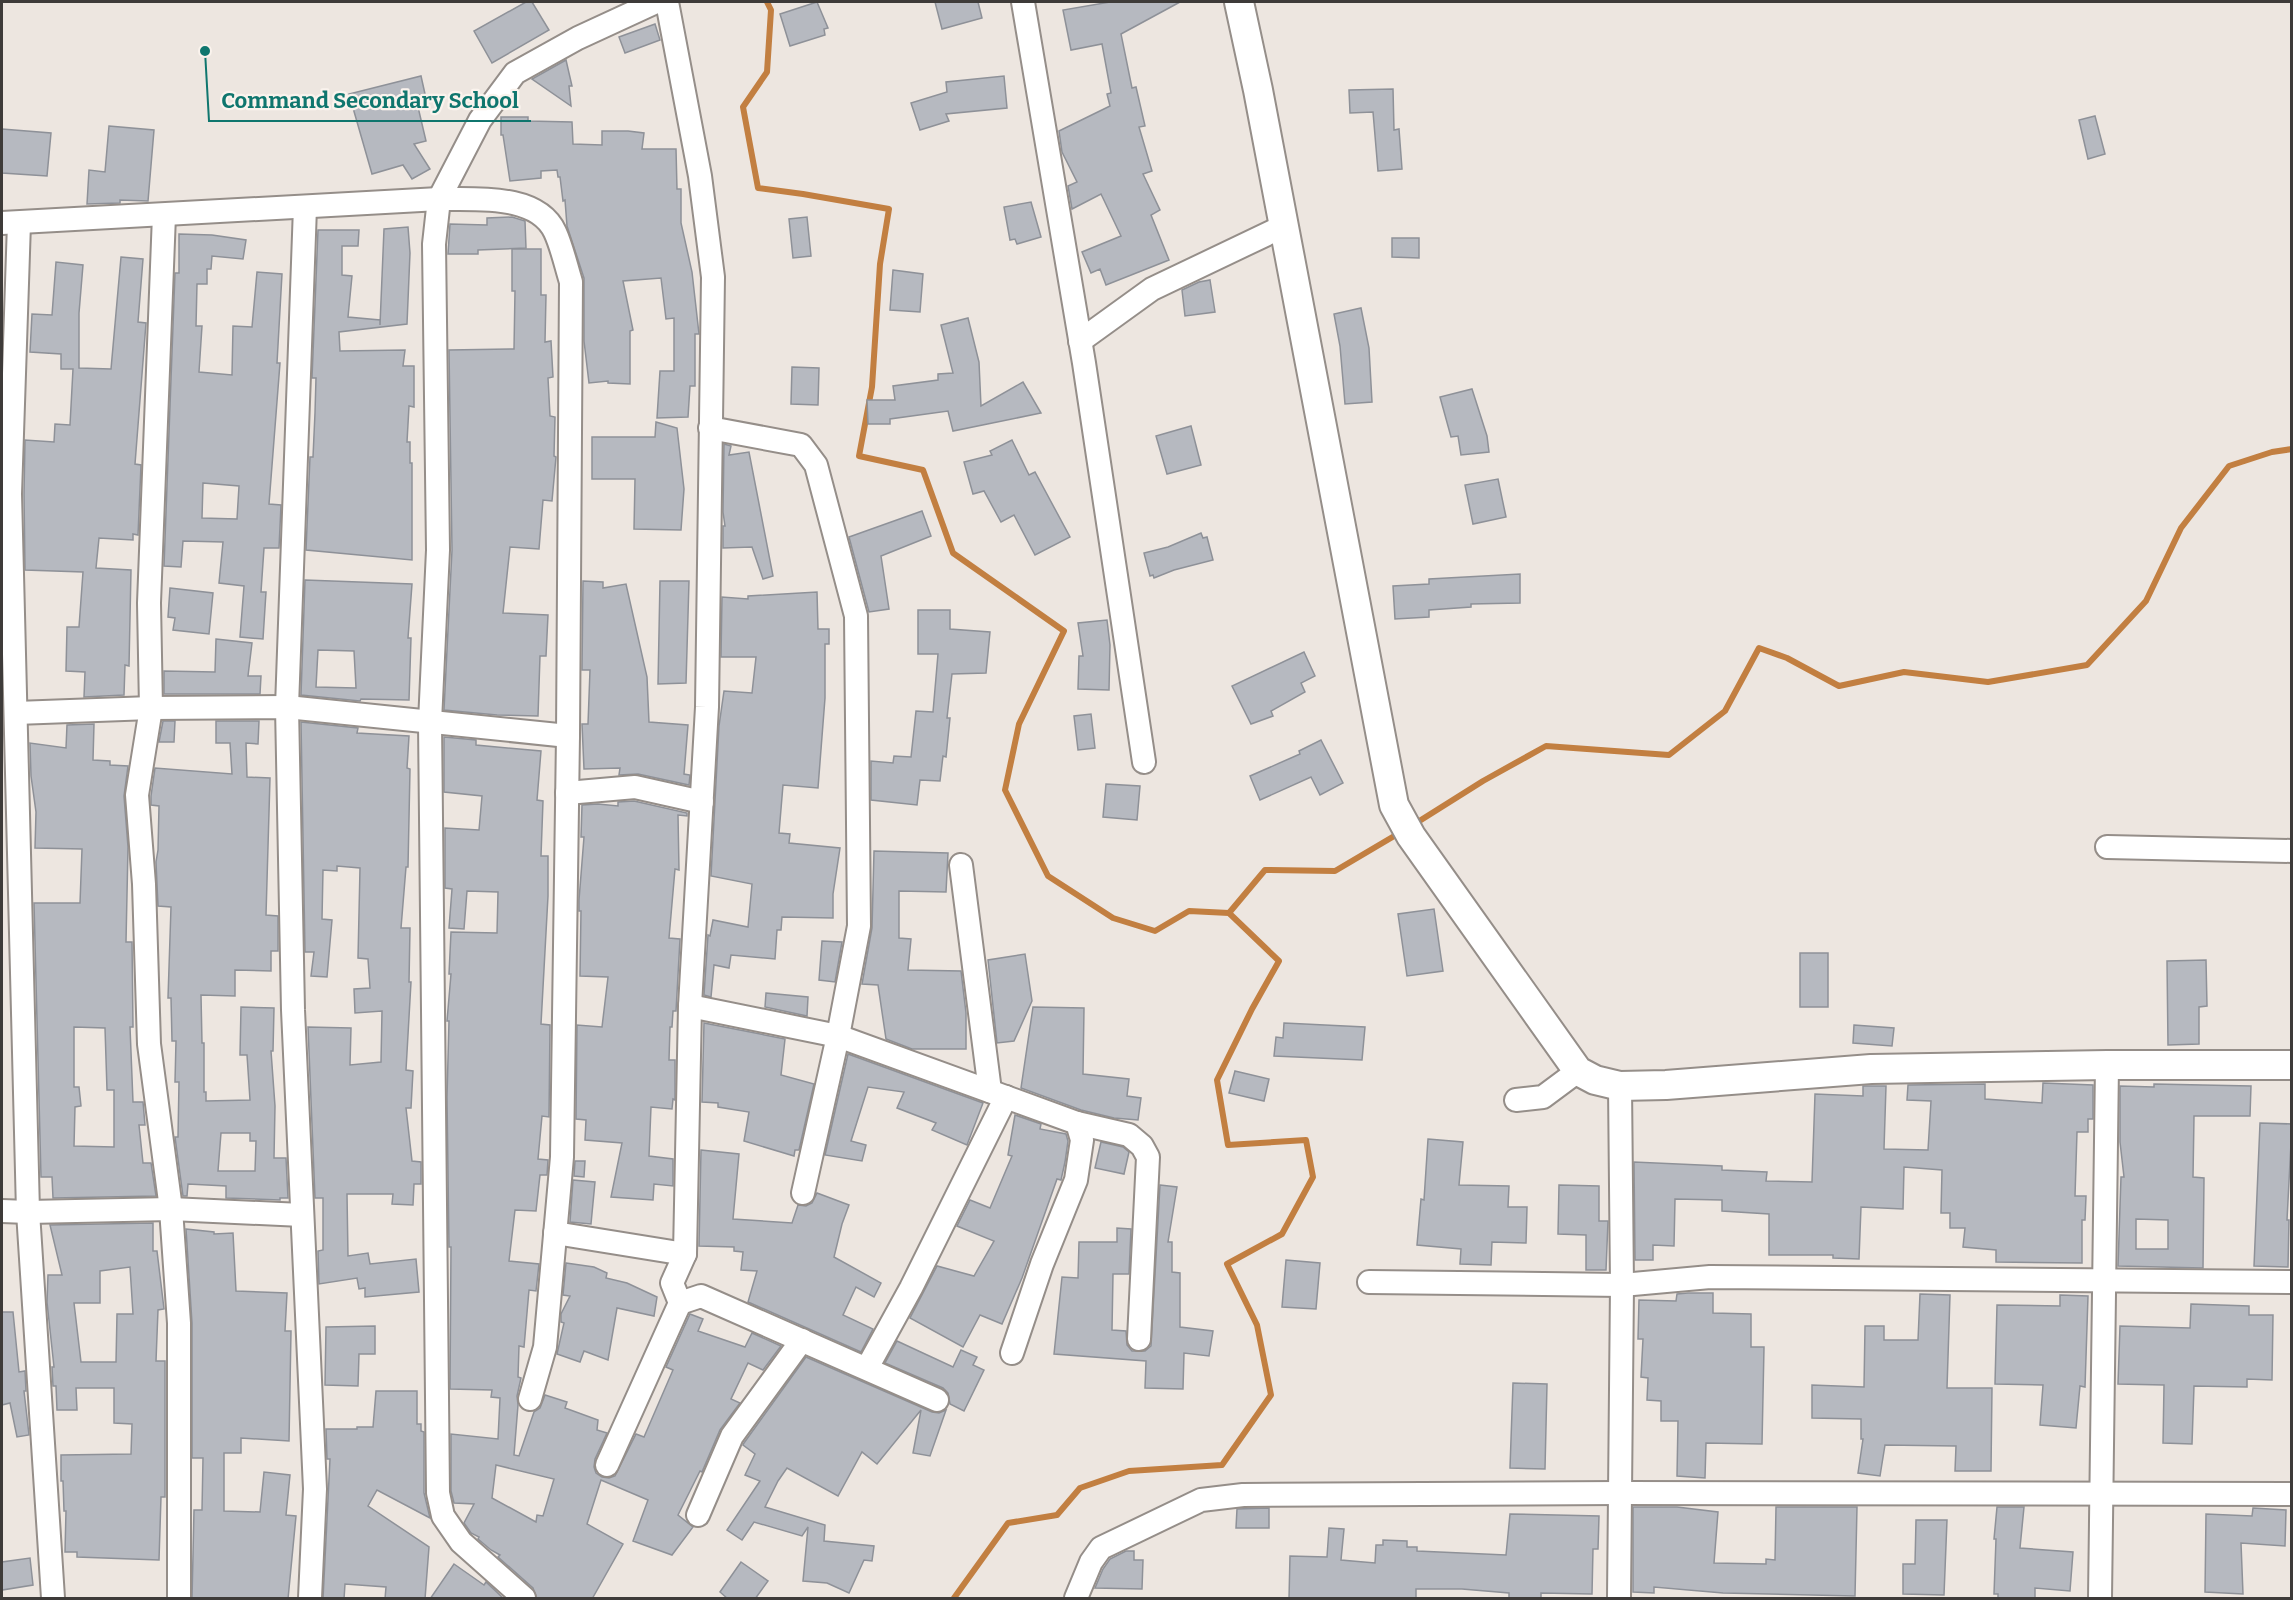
<svg xmlns="http://www.w3.org/2000/svg" width="2293" height="1600" font-family="Bitter,serif">
<style>
.lines{fill:none;stroke-linecap:round;stroke-linejoin:round}
.stream{stroke:#c27f41;stroke-width:6}
.building{fill:#b6b9c0;stroke:#8e9198;stroke-width:1.5;fill-rule:evenodd}
.minor-casing{stroke:#958e89;stroke-width:26}
.tertiary-casing{stroke:#958e89;stroke-width:32}
.minor{stroke:#fff;stroke-width:22}
.tertiary{stroke:#fff;stroke-width:28}
.leader{fill:none;stroke:#0f766e;stroke-width:2}
.callout-dot{fill:#0f766e;stroke:#faf3ed;stroke-width:2}
.callout-label{font-size:22px;text-anchor:middle;font-weight:bold;fill:#0f766e;stroke:#faf3ed;stroke-width:4.5;stroke-linejoin:round;paint-order:stroke}
</style>
<rect width="100%" height="100%" fill="#ede6e0"/>
<g class="lines">
<g class="stream">
<polyline points="767,2 771,10 767,72 743,107 758,188 803,194 889,209 880,264 872,387 859,456 923,470 953,553 1064,631 1019,724 1005,790 1048,876 1113,918 1155,931 1189,911 1229,913 1279,961 1252,1009 1217,1080 1228,1145 1306,1140 1313,1177 1282,1234 1227,1264 1257,1325 1271,1395 1222,1465 1129,1471 1080,1488 1057,1515 1008,1523 954,1598"/>
<polyline points="1413,825 1483,781 1546,746 1669,755 1725,711 1759,648 1787,658 1839,686 1904,672 1988,682 2087,665 2146,601 2181,528 2229,466 2272,452 2292,449"/>
<polyline points="1229,913 1265,870 1335,871 1401,832"/>
</g>
</g>
<g class="building">
<polygon points="526,2 532,2 549,30 492,63 474,31"/>
<polygon points="817,2 828,28 824,29 825,35 790,46 780,14"/>
<polygon points="935,2 978,2 982,18 942,29"/>
<polygon points="1110,2 1180,2 1121,34 1132,88 1136,87 1145,126 1139,127 1152,171 1143,174 1160,210 1151,215 1169,260 1106,285 1100,269 1091,273 1082,252 1121,236 1101,194 1072,209 1068,186 1077,182 1062,152 1059,131 1110,106 1107,94 1111,93 1102,44 1071,50 1063,10"/>
<polygon points="655,24 660,40 625,53 619,37"/>
<polygon points="566,60 572,86 569,86 571,106 532,79"/>
<polygon points="421,76 425,94 419,95 421,106 418,107 426,141 414,144 430,169 412,179 403,165 372,174 349,94"/>
<polygon points="1004,76 1007,108 946,114 949,121 920,130 911,103 947,92 946,82"/>
<polygon points="1393,89 1394,130 1399,129 1402,169 1378,171 1373,112 1350,113 1349,90"/>
<polygon points="2095,116 2105,154 2088,159 2079,120"/>
<polygon points="501,117 528,117 528,121 572,122 573,144 602,145 602,131 628,131 644,133 642,149 676,149 677,189 681,189 681,223 692,272 699,334 695,334 695,386 690,386 688,417 657,418 660,371 674,371 674,318 666,319 661,278 623,281 633,330 630,331 630,384 608,383 608,381 589,383 584,341 584,278 567,226 565,200 563,201 560,177 558,177 557,170 541,171 541,178 510,181 503,135 501,135"/>
<polygon points="109,126 154,130 148,201 120,200 120,203 87,204 89,170 105,172"/>
<polygon points="2,129 51,133 47,176 2,173"/>
<polygon points="1031,202 1041,237 1017,244 1015,239 1010,240 1004,207"/>
<polygon points="512,217 525,221 526,248 478,250 478,254 448,254 450,224 487,225 487,218"/>
<polygon points="807,217 811,256 793,258 789,219"/>
<polygon points="408,227 410,253 407,324 339,332 340,351 405,350 403,366 414,366 414,407 409,406 407,442 410,442 410,463 412,463 412,560 306,550 310,457 313,457 315,413 316,378 312,378 318,230 359,230 358,246 342,246 342,275 352,276 348,317 380,320 380,325 384,229"/>
<path d="M179 234 212 235 246 240 243 259 212 256 211 269H207V284H197L196 326H202L199 372 232 375 233 326 252 327 257 272 282 274 277 363H280L269 504 281 505 279 548H264L261 592H266L263 639 240 637 244 586 219 583 223 542 183 541 181 567 164 566 175 273H179ZM203 483 239 486 237 519 202 518Z"/>
<polygon points="1392,238 1419,238 1419,258 1392,257"/>
<polygon points="512,249 541,249 541,295 546,295 545,342 551,341 553,377 548,378 550,416 555,417 554,456 556,457 552,501 543,500 539,549 510,547 503,613 548,615 546,656 540,656 538,716 497,715 444,710 452,550 449,350 514,349 515,291 512,291"/>
<polygon points="121,257 143,259 138,322 146,323 135,464 141,465 138,535 133,534 133,540 99,538 96,568 131,570 129,666 125,665 124,695 84,697 85,672 66,671 67,627 79,627 83,572 25,570 24,494 25,440 54,442 55,424 70,425 73,369 61,369 61,354 30,352 32,314 52,315 56,262 83,265 79,313 79,368 111,369"/>
<polygon points="893,270 923,274 920,312 890,310"/>
<polygon points="1210,280 1215,312 1185,316 1182,290 1199,282"/>
<polygon points="1361,308 1369,348 1372,402 1345,404 1340,346 1334,314"/>
<polygon points="968,318 979,362 981,406 1023,382 1041,413 953,431 948,411 890,419 890,424 868,424 867,400 895,400 893,386 938,380 938,374 953,373 941,325"/>
<polygon points="792,367 819,368 818,405 791,404"/>
<polygon points="1472,389 1487,436 1489,452 1461,455 1458,436 1451,437 1440,397"/>
<polygon points="656,422 677,428 684,489 681,530 634,529 635,479 592,479 592,437 655,437"/>
<polygon points="1191,426 1201,465 1167,474 1156,436"/>
<polygon points="1012,440 1029,475 1035,472 1070,537 1035,555 1014,515 1001,522 984,491 973,494 964,462 992,455 990,451"/>
<polygon points="724,444 731,446 729,455 749,452 773,576 763,579 752,547 723,548 723,526 725,526 723,512"/>
<polygon points="1498,479 1506,517 1473,524 1465,485"/>
<polygon points="922,511 931,536 881,556 889,609 869,612 849,537"/>
<polygon points="1201,533 1203,538 1207,537 1213,560 1174,570 1154,578 1153,575 1150,576 1144,553 1168,547"/>
<polygon points="1520,574 1520,603 1471,604 1471,607 1429,610 1429,617 1395,619 1393,586 1429,584 1429,579"/>
<path d="M305 580 412 584 408 638H411L409 700 361 699 360 701 301 695ZM318 650 354 651 356 688 316 687Z"/>
<polygon points="583,581 603,582 603,588 626,584 647,677 649,722 688,725 684,774 690,775 689,785 638,774 619,775 620,768 584,769 582,724 588,724 590,670 582,670"/>
<polygon points="660,581 689,581 686,683 658,684"/>
<polygon points="170,588 213,593 209,634 173,630 175,618 168,617"/>
<polygon points="817,592 818,629 829,629 829,644 825,644 825,698 818,788 783,785 779,833 790,834 789,843 840,848 833,894 833,918 782,917 781,930 777,930 775,959 731,955 729,968 714,965 711,997 704,995 708,935 710,936 713,920 748,927 752,884 711,876 719,726 724,691 752,693 756,657 721,657 722,597 748,599 748,596"/>
<polygon points="918,610 950,610 950,629 990,632 986,673 952,674 947,718 950,718 946,757 943,756 940,781 920,780 917,805 871,800 871,761 893,763 894,756 911,757 916,711 933,712 938,654 918,654"/>
<polygon points="1107,620 1110,645 1109,690 1078,689 1079,656 1083,656 1078,623"/>
<polygon points="216,639 252,643 248,676 261,676 260,694 164,694 164,671 215,672"/>
<polygon points="1304,652 1315,676 1301,683 1305,692 1271,711 1273,716 1251,724 1232,686"/>
<polygon points="1091,714 1095,748 1078,750 1074,716"/>
<polygon points="163,721 175,721 174,742 159,742"/>
<path d="M216 721H259L258 744 246 743 247 777 270 778 266 915 278 916V951H271V971L235 970V996L201 995 202 1043H204V1092H206V1101L250 1100 247 1055H240L241 1007 274 1008 273 1051H271L275 1106 274 1158H286L288 1198H280V1200L226 1198V1186L188 1184 187 1196H183L175 1137H178L179 1082H175L176 1041H172L171 998H168L171 907 158 906 156 862 158 850 159 806 151 805V796L155 768 232 774 230 743H216ZM221 1133H250V1141H256L255 1171H218Z"/>
<polygon points="301,722 358,728 357,733 409,736 407,768 410,769 408,867 406,867 401,928 410,928 409,982 411,982 406,1070 413,1071 411,1108 406,1108 412,1161 421,1162 421,1184 414,1184 413,1205 392,1204 393,1194 347,1194 348,1256 368,1253 370,1264 416,1259 419,1292 365,1297 365,1288 359,1289 357,1278 319,1284 318,1251 323,1250 323,1198 315,1198 308,1027 351,1028 350,1065 381,1062 382,1011 355,1013 354,989 370,988 368,959 358,958 360,868 337,866 337,871 323,870 322,919 332,920 327,977 311,976 314,952 305,952"/>
<path d="M94 724 93 760 110 761V765L128 766 124 796 128 847 126 942H132L133 1027H130L133 1102H143L145 1125H139L143 1163H151L156 1196 53 1198 52 1177H41L34 903H80L82 849 35 848 36 812 31 776 30 743 66 748 67 725ZM74 1027 105 1028 107 1090H114V1147L74 1146 75 1107 81 1106 79 1087H74Z"/>
<path d="M444 737 476 740V745L541 751 537 800 543 801 541 856H548V896L541 1024 550 1025 549 1117 542 1116 538 1159 548 1160 547 1175H540L536 1211 515 1210 509 1261 539 1264 536 1291 529 1290 524 1347 519 1346 518 1377 521 1378 517 1396 518 1405 514 1455 519 1456 534 1412 540 1408 545 1395 567 1402 565 1408 598 1420 597 1430 607 1433 595 1459 594 1467 596 1473 602 1477 609 1478 615 1476 636 1434 644 1437 673 1370 666 1367 690 1314 703 1319 698 1331 745 1347 752 1333 781 1346 763 1370 748 1363 731 1399 740 1403 720 1430 702 1472 700 1471 678 1515 693 1527 672 1555 633 1541 648 1500 601 1480 587 1524 623 1544 592 1599H537L533 1588 498 1557 500 1555 491 1550 478 1539 479 1537 471 1533 464 1523 474 1504 454 1503 451 1491V1434L498 1439 500 1398 491 1397 492 1390 450 1389 451 1247H449L447 1097 449 1021H447L451 974H449L451 932 497 933 498 892 467 891 464 929 449 928 452 889 445 888V828L479 830 482 796 444 792ZM496 1465 554 1479 543 1516 537 1515 536 1522 492 1498Z"/>
<polygon points="1321,740 1343,783 1320,795 1311,777 1260,800 1250,776 1300,754 1299,751"/>
<polygon points="1106,784 1140,786 1137,820 1103,817"/>
<polygon points="634,801 687,813 687,816 678,815 679,870 675,869 669,938 680,939 676,1011 673,1011 672,1027 670,1027 669,1060 675,1060 675,1100 673,1099 672,1109 651,1107 649,1156 673,1159 673,1186 654,1184 653,1200 611,1197 622,1143 585,1140 586,1120 576,1119 577,1025 602,1027 608,977 580,976 581,911 579,911 579,900 584,837 581,837 582,805 598,804 618,806 618,802"/>
<polygon points="874,851 948,853 946,892 899,891 899,938 911,939 908,970 961,971 966,1013 966,1049 912,1049 886,1039 878,985 862,984 872,928"/>
<polygon points="1434,909 1443,971 1407,976 1398,914"/>
<polygon points="822,941 842,942 835,982 819,980"/>
<rect x="1800" y="953" width="28" height="54"/>
<polygon points="1025,954 1032,1001 1014,1041 997,1043 988,960"/>
<polygon points="2206,960 2207,1006 2199,1007 2199,1044 2168,1045 2167,961"/>
<polygon points="766,993 808,997 807,1016 765,1007"/>
<polygon points="1033,1007 1084,1008 1083,1074 1129,1079 1127,1096 1141,1098 1138,1120 1114,1118 1081,1110 1021,1088"/>
<polygon points="704,1023 785,1039 781,1075 814,1084 799,1150 795,1150 794,1156 744,1141 749,1112 718,1107 718,1103 702,1102"/>
<polygon points="1284,1023 1365,1027 1362,1060 1274,1056 1276,1037 1283,1038"/>
<polygon points="1854,1025 1894,1028 1892,1046 1853,1043"/>
<polygon points="848,1054 983,1103 967,1145 932,1130 936,1123 897,1108 904,1092 868,1087 851,1141 866,1145 862,1161 825,1155"/>
<polygon points="1235,1071 1269,1079 1264,1101 1229,1093"/>
<polygon points="2043,1083 2093,1085 2093,1119 2088,1119 2088,1132 2077,1132 2075,1196 2086,1196 2085,1220 2082,1220 2082,1263 1996,1262 1996,1250 1963,1247 1965,1228 1950,1228 1950,1213 1941,1213 1942,1170 1904,1167 1903,1209 1861,1207 1859,1259 1833,1258 1833,1255 1769,1255 1769,1214 1722,1211 1722,1200 1675,1199 1674,1246 1653,1245 1653,1260 1635,1260 1634,1162 1722,1166 1722,1170 1767,1172 1766,1181 1812,1182 1815,1094 1863,1096 1863,1086 1886,1086 1884,1149 1928,1150 1931,1101 1907,1100 1908,1085 1985,1084 1985,1099 2042,1103"/>
<path d="M2154 1084 2251 1086 2250 1116H2194L2193 1177 2204 1178 2203 1268 2118 1266 2121 1177H2124L2120 1142V1086L2154 1087ZM2136 1219 2168 1220V1249H2136Z"/>
<polygon points="1015,1115 1041,1124 1040,1129 1066,1134 1068,1141 1065,1162 1061,1180 1057,1179 1022,1278 1002,1324 980,1315 963,1347 910,1318 937,1266 974,1276 994,1241 957,1226 970,1200 990,1208 1012,1156 1008,1155"/>
<polygon points="2260,1123 2292,1124 2287,1220 2289,1220 2288,1267 2254,1266"/>
<polygon points="1428,1139 1463,1142 1459,1185 1509,1186 1508,1207 1527,1207 1526,1243 1492,1242 1491,1265 1460,1264 1461,1249 1417,1245 1421,1199 1424,1200"/>
<polygon points="1101,1142 1123,1147 1129,1152 1124,1174 1095,1168"/>
<polygon points="701,1150 739,1154 733,1219 792,1223 798,1205 806,1206 812,1203 817,1193 849,1205 842,1224 834,1257 881,1283 874,1297 856,1287 843,1315 873,1329 861,1352 748,1302 757,1271 741,1270 743,1252 734,1251 734,1247 699,1246"/>
<polygon points="575,1161 585,1161 584,1177 574,1176"/>
<polygon points="573,1180 595,1182 591,1224 570,1222"/>
<polygon points="1160,1185 1177,1187 1168,1242 1172,1242 1172,1272 1180,1273 1180,1327 1213,1331 1209,1356 1184,1353 1183,1389 1145,1388 1146,1361 1054,1354 1062,1277 1078,1278 1079,1242 1117,1242 1117,1228 1131,1229 1129,1274 1113,1274 1112,1330 1126,1331 1127,1345 1132,1351 1145,1351 1151,1346"/>
<polygon points="1559,1185 1599,1186 1599,1221 1608,1221 1606,1270 1586,1270 1586,1235 1558,1234"/>
<path d="M153 1223V1251H157L164 1309 158 1310 156 1361H165V1497H161L159 1560 77 1557V1552H65L66 1511H64L63 1481H61V1455L131 1454 132 1424 114 1423V1388H76L77 1410H57L56 1386H53L52 1367H54L47 1302 48 1275H62L50 1225ZM130 1267 133 1314H117L116 1362H81L74 1303H100V1271Z"/>
<polygon points="186,1229 214,1232 214,1234 233,1233 236,1291 287,1293 285,1331 291,1331 289,1441 241,1438 241,1453 224,1453 224,1511 260,1512 264,1472 290,1475 286,1515 296,1516 288,1599 192,1599 194,1510 202,1510 203,1458 192,1458 192,1323"/>
<polygon points="1286,1260 1320,1263 1316,1309 1282,1307"/>
<polygon points="566,1263 594,1267 607,1273 606,1278 627,1283 657,1297 654,1316 617,1308 608,1360 584,1351 580,1362 557,1354 564,1323 561,1322 561,1314 570,1296 563,1295"/>
<polygon points="1688,1293 1713,1293 1713,1313 1751,1314 1751,1347 1764,1347 1762,1444 1706,1443 1705,1478 1677,1476 1678,1421 1661,1421 1661,1401 1647,1400 1648,1378 1641,1377 1643,1339 1638,1339 1639,1300 1676,1301 1677,1294"/>
<polygon points="1920,1294 1950,1295 1947,1388 1992,1388 1991,1471 1955,1471 1956,1446 1885,1445 1880,1476 1858,1473 1863,1439 1861,1439 1861,1419 1812,1418 1812,1385 1864,1387 1865,1326 1884,1326 1884,1340 1918,1340"/>
<polygon points="2060,1295 2088,1296 2085,1387 2080,1386 2076,1428 2040,1425 2043,1385 1995,1384 1997,1305 2060,1306"/>
<polygon points="2191,1304 2249,1306 2249,1315 2273,1315 2272,1380 2247,1379 2247,1387 2194,1386 2192,1444 2163,1443 2164,1385 2118,1384 2120,1326 2190,1328"/>
<polygon points="2,1312 13,1312 19,1372 25,1371 26,1391 24,1391 29,1435 17,1437 10,1403 2,1405"/>
<polygon points="375,1326 375,1354 359,1354 358,1386 325,1385 326,1327"/>
<polygon points="897,1341 953,1367 961,1350 977,1357 973,1365 984,1370 964,1411 950,1404 948,1393 943,1388 885,1363"/>
<polygon points="806,1357 932,1412 939,1413 946,1410 930,1456 913,1453 921,1410 877,1464 862,1452 838,1496 787,1468 778,1481 765,1507 825,1525 824,1541 874,1546 872,1561 864,1560 849,1593 827,1583 803,1581 808,1527 802,1536 754,1522 742,1540 727,1530 760,1481 745,1475 755,1454 743,1445 744,1443"/>
<polygon points="1513,1383 1547,1384 1545,1469 1510,1468"/>
<polygon points="376,1391 417,1391 417,1424 421,1424 421,1431 424,1432 424,1493 430,1518 377,1490 368,1506 429,1547 425,1599 385,1599 386,1587 345,1584 344,1599 323,1599 330,1459 327,1459 326,1429 357,1429 357,1427 373,1427"/>
<polygon points="1633,1507 1677,1507 1718,1512 1714,1563 1766,1564 1766,1559 1775,1560 1776,1507 1857,1507 1855,1596 1723,1593 1654,1587 1654,1593 1633,1592"/>
<polygon points="1997,1507 2024,1507 2020,1548 2073,1552 2070,1591 2035,1588 2035,1599 1998,1599 1998,1594 1994,1594 1996,1539 1994,1539"/>
<polygon points="1269,1508 1269,1528 1236,1528 1237,1509"/>
<polygon points="2253,1508 2286,1510 2285,1546 2241,1543 2243,1594 2205,1592 2206,1514 2252,1516"/>
<polygon points="1510,1514 1599,1516 1598,1549 1593,1549 1592,1594 1541,1593 1541,1599 1509,1599 1509,1593 1462,1589 1416,1589 1416,1599 1289,1599 1290,1556 1327,1557 1329,1528 1344,1529 1341,1560 1375,1563 1376,1545 1383,1545 1383,1540 1407,1541 1407,1547 1417,1547 1417,1551 1506,1555"/>
<polygon points="1916,1520 1947,1520 1944,1595 1903,1594 1903,1564 1915,1564"/>
<polygon points="1126,1551 1134,1551 1134,1560 1143,1560 1142,1589 1095,1588 1103,1569 1110,1559"/>
<polygon points="30,1558 33,1585 2,1590 2,1562"/>
<polygon points="741,1562 768,1581 755,1599 728,1599 720,1592"/>
<polygon points="454,1564 484,1585 486,1582 504,1599 430,1599"/>
</g>
<g class="lines">
<defs>
<g id="minor">
<polyline points="667,2 700,176 713,277 707,707 690,1006 685,1254 672,1283 680,1303 701,1296 937,1400"/>
<polyline points="1023,2 1084,363 1144,762"/>
<polyline points="305,207 287,707 293,1010 315,1489 310,1598"/>
<polyline points="164,215 149,603 151,708 137,795 144,884 149,1044 171,1209 179,1323 179,1598"/>
<path d="M2 223 439 199C475 200 537 193 555 232 562 247 566 266 571 282L568 736 562 1157 545 1347 530 1399"/>
<polyline points="19,223 10,494 28,1212 53,1598"/>
<polyline points="1080,341 1152,289 1284,226"/>
<polyline points="710,428 801,445 816,465 856,616 859,926 838,1036 803,1193"/>
<polyline points="16,713 151,708 287,707 568,736"/>
<polyline points="567,793 635,787 702,802"/>
<polyline points="2107,847 2292,851"/>
<polyline points="961,865 990,1091"/>
<polyline points="690,1006 838,1036 1077,1123 1082,1140 1076,1180 1042,1264 1012,1353"/>
<polyline points="1516,1100 1543,1097 1578,1071"/>
<polyline points="1077,1123 1129,1135 1142,1146 1148,1157 1139,1339"/>
<polyline points="2,1211 28,1212 171,1209 302,1215"/>
<polyline points="555,1233 685,1254"/>
<polyline points="1369,1282 1622,1285 1710,1277 2292,1282"/>
<polyline points="867,1368 911,1288 1006,1097"/>
<polyline points="607,1465 680,1303"/>
<polyline points="698,1515 732,1436 802,1340"/>
<polyline points="524,1598 461,1542 443,1516 438,1493 430,722 438,550 434,244 439,199 480,120 515,73 578,38 656,2"/>
<polyline points="1076,1598 1091,1562 1101,1548 1201,1500 1243,1495 1620,1493 2292,1494"/>
<polyline points="1619,1598 1622,1285 1620,1086"/>
<polyline points="2100,1598 2107,1065"/>
</g>
<polyline id="tertiary" points="1239,2 1258,90 1394,805 1411,836 1578,1071 1595,1080 1620,1086 1666,1085 1871,1069 2107,1065 2292,1065"/>
</defs>
<use href="#minor" class="minor-casing"/>
<use href="#tertiary" class="tertiary-casing"/>
<use href="#minor" class="minor"/>
<use href="#tertiary" class="tertiary"/>
</g>
<path class="leader" d="M205 51L209 121H531"/>
<circle class="callout-dot" cx="205" cy="51" r="6"/>
<g class="callout-label">
<text x="370" y="108">Command Secondary School</text>
</g>
<rect width="2293" height="1600" fill="none" stroke="#3e3b39" stroke-width="6"/>
</svg>
